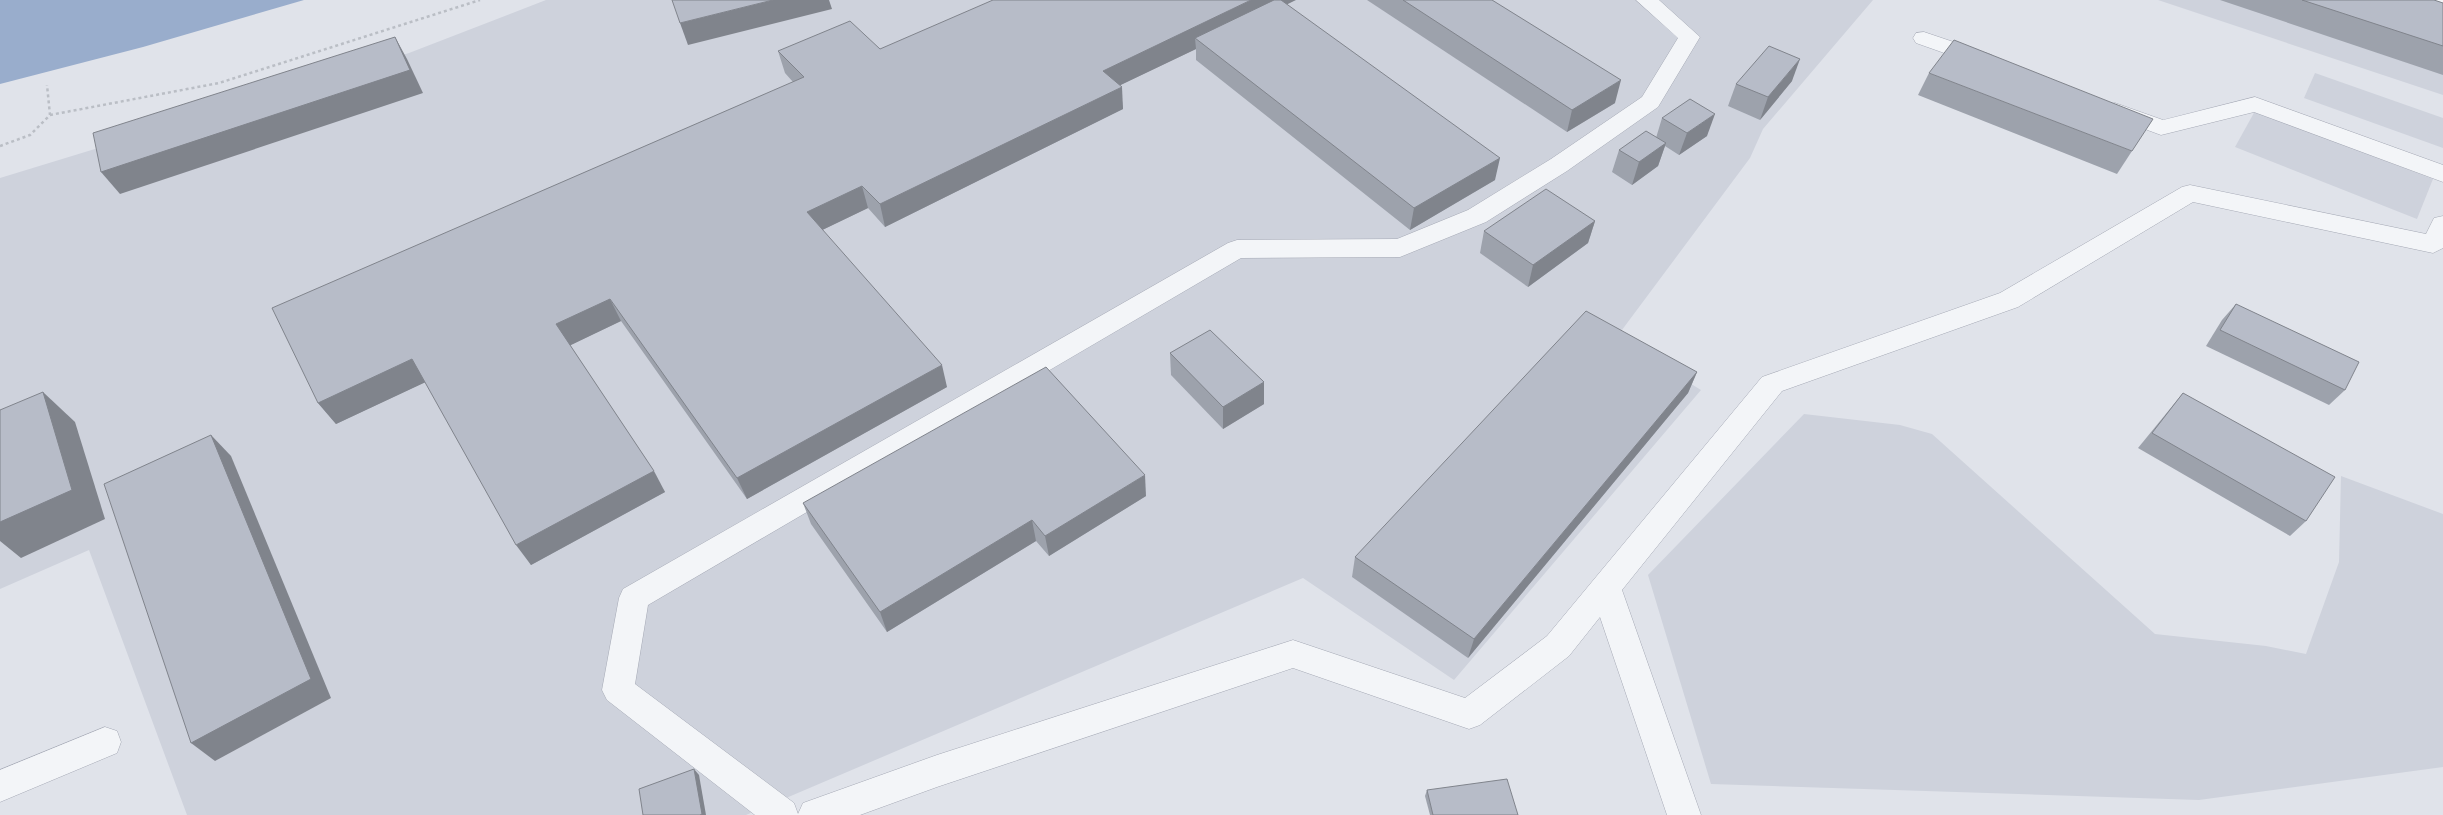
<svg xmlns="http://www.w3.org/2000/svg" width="2443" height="815" font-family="Ubuntu,sans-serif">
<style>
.built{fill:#ced2dc}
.water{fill:#99adcc}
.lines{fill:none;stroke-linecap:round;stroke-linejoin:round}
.minor-casing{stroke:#a5a9b5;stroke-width:1}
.path{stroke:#babec5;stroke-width:2.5;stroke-dasharray:3 3;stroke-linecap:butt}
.minor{fill:#f3f5f8;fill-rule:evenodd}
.wall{fill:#9da2ac}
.shaded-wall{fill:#80848c}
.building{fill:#b7bcc8;stroke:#80848c}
</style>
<rect width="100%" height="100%" fill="#e0e3ea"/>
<g class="built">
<polygon points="546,0 1873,0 1763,129 1750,158 1616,338 1701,390 1454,680 1303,578 746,815 187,815 89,550 0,589 0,178 409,53"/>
<polygon points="2158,0 2377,0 2443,21 2443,95"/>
<polygon points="2315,73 2443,118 2443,148 2304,98"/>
<polygon points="2255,111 2433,179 2417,219 2235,147"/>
<polygon points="1804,414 1900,425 1932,434 2155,634 2266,646 2306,654 2339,562 2341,476 2443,514 2443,767 2199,800 1711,784 1648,575"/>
</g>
<polygon class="water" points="0,0 304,0 143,47 0,84"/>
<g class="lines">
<defs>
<g id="minor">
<polygon points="1636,0 1659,0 1700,37 1658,107 1567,171 1486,222 1400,257 1241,258 648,605 635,684 794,803 798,814 803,803 937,755 1293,640 1465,698 1547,636 1762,377 2000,293 2182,187 2190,185 2426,234 2434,218 2443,216 2443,248 2433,253 2193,202 2018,307 1782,391 1622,590 1701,815 1667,815 1600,617 1569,656 1480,725 1469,729 1293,668 937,787 860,815 755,815 607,700 602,690 619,598 623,589 1228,243 1237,240 1397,239 1468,210 1551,159 1642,97 1678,38"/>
<polygon points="2430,0 2443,0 2443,7 2433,4"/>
<polygon points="1924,32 1992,55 1995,60 1992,65 1984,67 1916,43 1913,38 1916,33"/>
<polygon points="2255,97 2443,165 2443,182 2254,112 2161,135 2107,115 2104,110 2107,105 2115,103 2163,120"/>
<polygon points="105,727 117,731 121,742 117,753 0,802 0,770"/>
</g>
</defs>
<use href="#minor" class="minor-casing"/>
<g class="path">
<polyline points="50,115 219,83 480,0"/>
<polyline points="0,146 30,135 50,115 47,85"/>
</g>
<use href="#minor" class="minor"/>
</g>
<g class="wall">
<polygon points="1367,0 1492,0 1615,103 1567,132"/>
<polygon points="2220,0 2434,0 2443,3 2443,75"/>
<polygon points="1287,4 1495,180 1410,230 1196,60 1196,49 1120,85 1123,109 885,227 868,208 822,230 947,387 747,499 621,321 570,345 665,492 531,565 425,382 336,424 318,403 793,82 785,73 778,51 880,49"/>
<polygon points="1929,73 2132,151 2117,174 1918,95"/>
<polygon points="1792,81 1760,120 1728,106 1736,84"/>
<polygon points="1662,118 1707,136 1679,155 1665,146 1658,166 1632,185 1612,172 1619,150 1656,138"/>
<polygon points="1595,221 1588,243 1528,287 1480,253 1484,231"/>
<polygon points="2236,304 2345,390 2329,405 2206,346 2222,320"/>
<polygon points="1170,353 1264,382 1264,404 1223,429 1171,375"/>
<polygon points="1697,372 1688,393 1468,658 1352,577 1355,557"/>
<polygon points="2183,393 2306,521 2290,536 2138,448"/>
<polygon points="1146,496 1049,556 1036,541 887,632 811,524 803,503"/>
<polygon points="1427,790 1518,815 1430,815 1425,796"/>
</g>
<g class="shaded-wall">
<polygon points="773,0 829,0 832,9 688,45 680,23"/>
<polygon points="1251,0 1296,0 1204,45 1195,38 1196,49 1104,93 1103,71"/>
<polygon points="395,37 407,59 423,93 120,194 101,172"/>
<polygon points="1800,59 1792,81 1760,120 1768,97"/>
<polygon points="1621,80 1615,103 1567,132 1572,110"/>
<polygon points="1122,87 1123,109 885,227 880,204"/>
<polygon points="1715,114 1707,136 1679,155 1687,133"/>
<polygon points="1666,143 1658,166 1632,185 1639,162"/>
<polygon points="1500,158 1495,180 1410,230 1414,208"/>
<polygon points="862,186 868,208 814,234 807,212"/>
<polygon points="1595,221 1588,243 1528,287 1533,265"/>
<polygon points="610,299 621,321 569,346 556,324"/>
<polygon points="412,359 428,381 336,424 318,403"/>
<polygon points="942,365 947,387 747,499 737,478"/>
<polygon points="1697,372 1688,393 1468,658 1474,639"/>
<polygon points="1264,382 1264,404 1223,429 1223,407"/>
<polygon points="43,392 75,422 105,519 21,558 0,541 0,522"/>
<polygon points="211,435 231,456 331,698 215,761 191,743"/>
<polygon points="654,471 665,492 531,565 516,545"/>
<polygon points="1145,475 1146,496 1049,556 1045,536"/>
<polygon points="1032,520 1036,541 887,632 880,612"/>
<polygon points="694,769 699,775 706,815 700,815"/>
</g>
<g class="building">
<polygon points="672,0 773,0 680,23"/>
<polygon points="993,0 1251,0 1103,71 1122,87 880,204 862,186 807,212 942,365 737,478 610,299 556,324 654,471 516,545 412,359 318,403 272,308 804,77 778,51 850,21 880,49"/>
<polygon points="1274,0 1281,0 1500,158 1414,208 1195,38"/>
<polygon points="1403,0 1492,0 1621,80 1572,110"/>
<polygon points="2302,0 2434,0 2443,3 2443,46"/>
<polygon points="395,37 410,70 101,172 93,133"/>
<polygon points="1954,40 2153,119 2132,151 1929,73"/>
<polygon points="1769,46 1800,59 1768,97 1736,84"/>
<polygon points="1690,99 1715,114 1687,133 1662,118"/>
<polygon points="1646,131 1666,143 1639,162 1619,150"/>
<polygon points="1546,189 1595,221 1533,265 1484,231"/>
<polygon points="2236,304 2359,362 2345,390 2220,330"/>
<polygon points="1586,311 1697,372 1474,639 1355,557"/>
<polygon points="1210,330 1264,382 1223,407 1170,353"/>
<polygon points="1046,367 1145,475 1045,536 1032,520 880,612 803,503"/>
<polygon points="43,392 72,490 0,522 0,410"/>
<polygon points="2183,393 2335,477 2306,521 2152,433"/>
<polygon points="211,435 311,679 191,743 104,484"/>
<polygon points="694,769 702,814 700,815 643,815 639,789"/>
<polygon points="1507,779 1518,815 1433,815 1427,790"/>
</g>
</svg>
